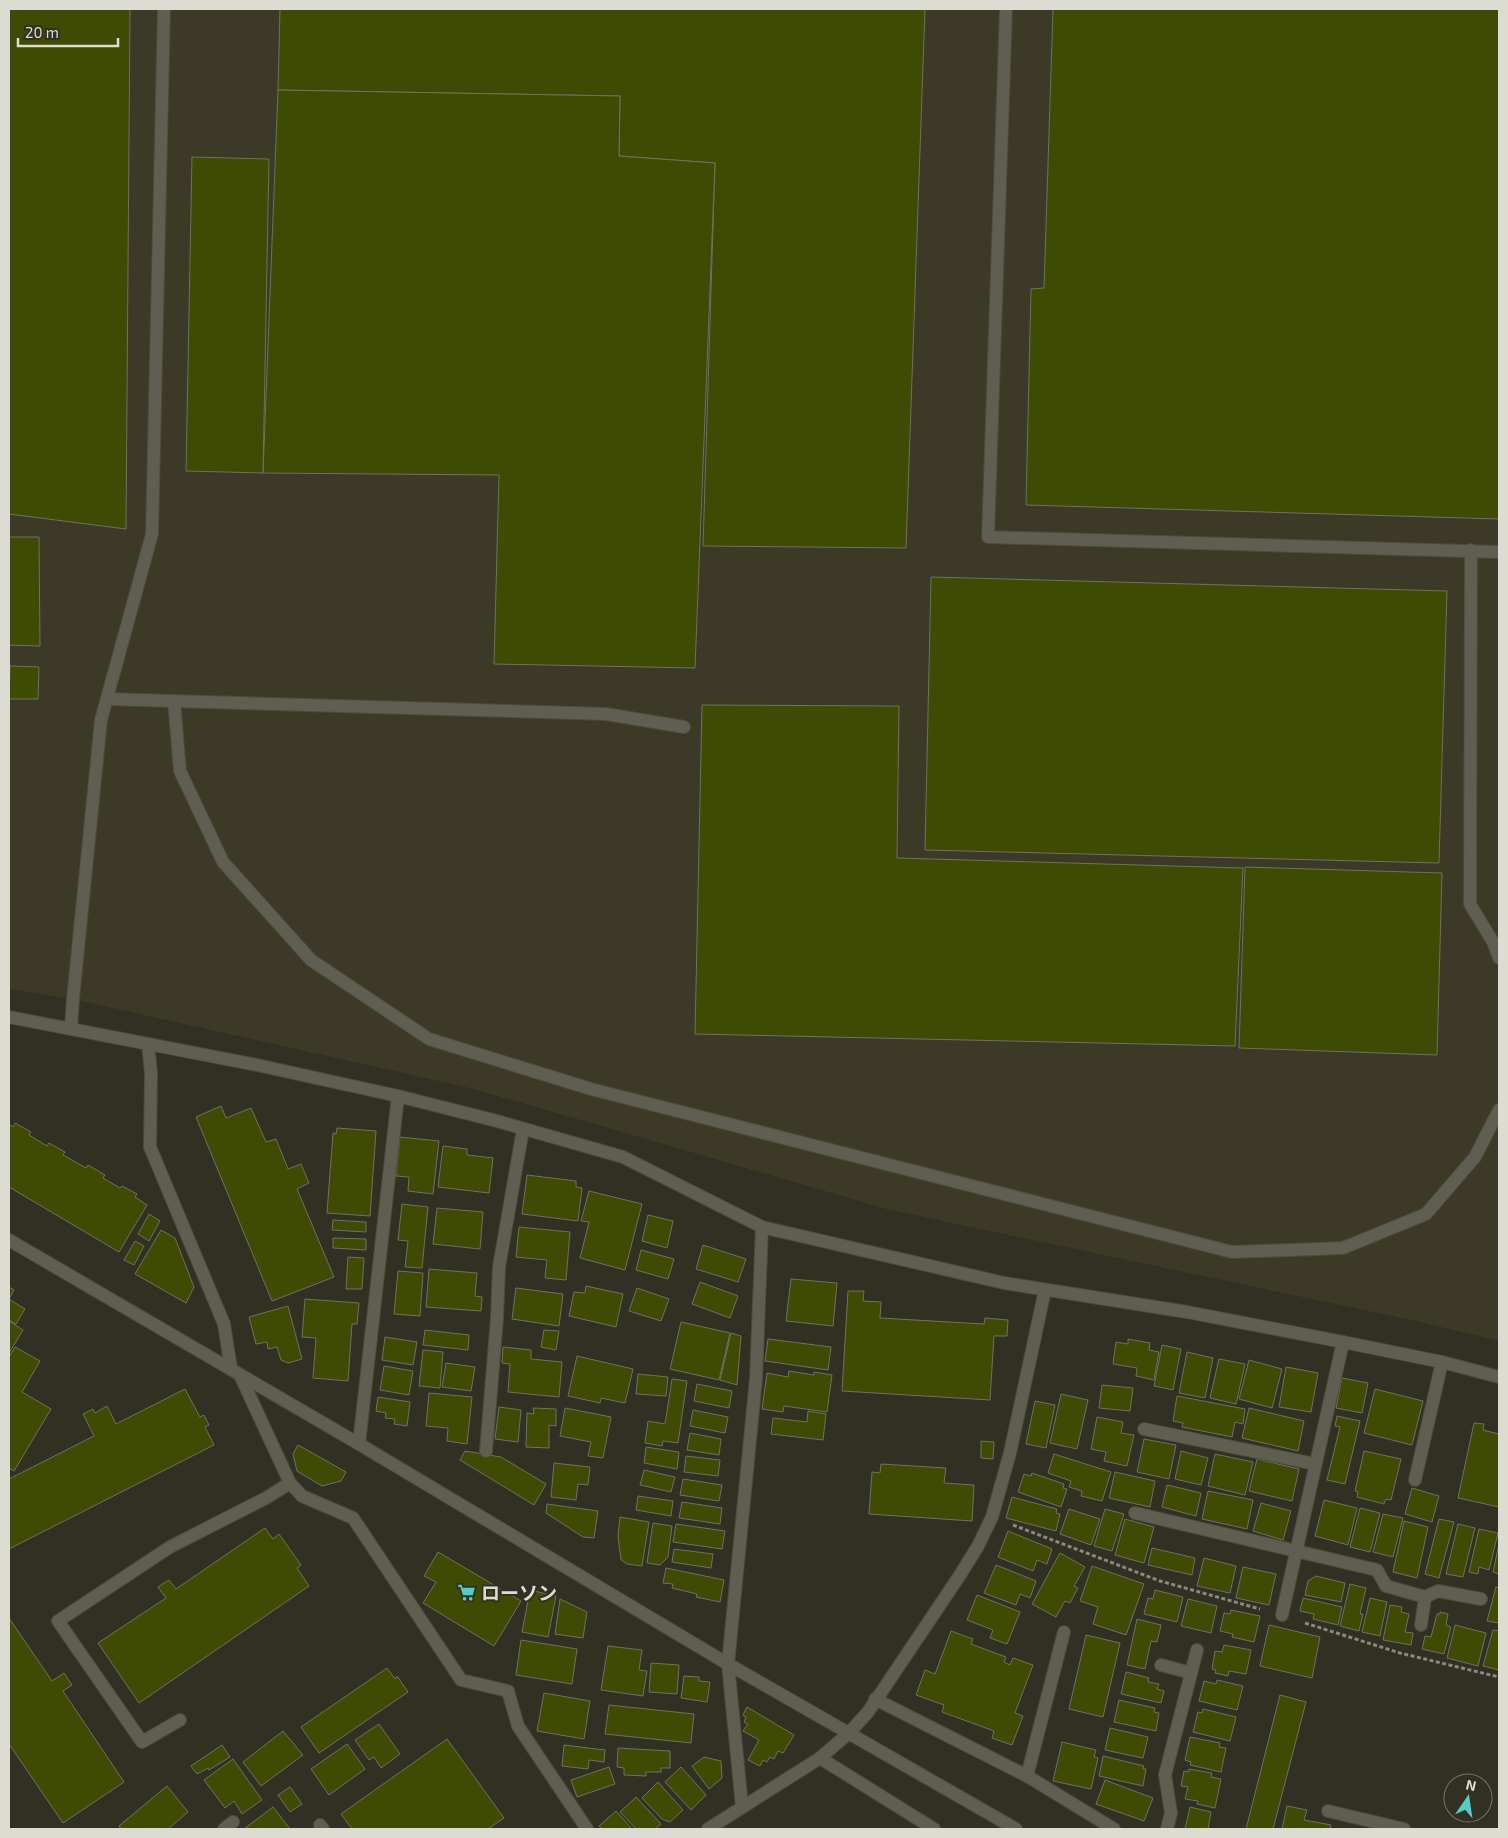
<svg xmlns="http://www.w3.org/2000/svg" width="1508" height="1838" font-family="'Exo 2','Noto Sans JP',sans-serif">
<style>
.built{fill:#3c3926}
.building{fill:#3f4a02;stroke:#6f7264}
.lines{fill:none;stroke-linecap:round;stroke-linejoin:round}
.lane-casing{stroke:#4c4b3f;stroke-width:14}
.street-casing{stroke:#4c4b3f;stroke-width:14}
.secondary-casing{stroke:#4c4b3f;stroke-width:14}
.path{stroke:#8a897e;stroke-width:3;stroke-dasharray:4 2.5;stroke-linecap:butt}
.lane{stroke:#605e50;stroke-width:12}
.street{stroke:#605e50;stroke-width:12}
.secondary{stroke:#605e50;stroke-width:12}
.labels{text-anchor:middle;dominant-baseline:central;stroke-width:4;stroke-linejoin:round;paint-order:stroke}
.poi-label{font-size:19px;font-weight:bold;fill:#dddcd3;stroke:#313022;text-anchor:start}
</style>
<rect width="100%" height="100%" fill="#313022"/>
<polygon class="built" points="9,9 1499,9 1499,1341 1416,1321 890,1210 474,1089 73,999 9,989"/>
<g class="building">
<polygon points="9,9 130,9 126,529 9,514"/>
<polygon points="280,9 925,9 906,548 703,546 715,163 619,156 620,96 278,90"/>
<polygon points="1053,9 1499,9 1499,519 1026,505 1031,289 1044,288"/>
<polygon points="278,90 620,96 619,156 715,163 695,668 494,664 499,475 263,473"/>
<polygon points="192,157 269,159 263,473 186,471"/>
<polygon points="9,537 39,537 40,646 9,645"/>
<polygon points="931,577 1447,591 1439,863 925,850"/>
<polygon points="10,666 39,667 38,699 9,699"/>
<polygon points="702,705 899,706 897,858 1243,868 1235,1046 695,1034"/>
<polygon points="1245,867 1442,873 1437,1055 1239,1048"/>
<polygon points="221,1106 226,1118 251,1108 266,1142 276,1139 288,1169 301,1164 309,1183 297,1189 334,1277 272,1301 196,1117"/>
<polygon points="15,1123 31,1132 29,1135 47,1146 49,1143 65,1152 63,1155 86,1168 88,1165 105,1175 103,1178 120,1188 122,1186 137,1194 135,1197 147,1205 119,1252 9,1187 9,1124 13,1127"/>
<polygon points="337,1128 376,1131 370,1216 327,1213 333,1133 336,1134"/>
<polygon points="400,1137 439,1141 433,1194 408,1191 409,1177 396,1176"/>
<polygon points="443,1146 467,1149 467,1155 493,1158 489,1193 438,1187"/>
<polygon points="527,1175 576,1181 576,1187 582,1188 578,1221 522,1214"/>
<polygon points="589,1191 642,1204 625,1270 580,1258 589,1222 581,1221"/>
<polygon points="402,1204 428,1207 422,1268 405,1267 408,1241 398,1240"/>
<polygon points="437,1208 483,1212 480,1249 433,1244"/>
<polygon points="149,1214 160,1221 149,1241 138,1234"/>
<polygon points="648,1215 673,1221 667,1248 642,1241"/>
<polygon points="333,1220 366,1222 366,1232 332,1230"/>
<polygon points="519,1227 570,1232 566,1280 545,1278 547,1260 516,1257"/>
<polygon points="161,1230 175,1238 194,1287 186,1303 135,1274"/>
<polygon points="333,1238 366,1239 366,1250 333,1248"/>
<polygon points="135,1241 144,1246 134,1265 124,1260"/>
<polygon points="703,1245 746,1259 738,1282 696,1269"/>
<polygon points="641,1250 674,1259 668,1279 636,1270"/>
<polygon points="348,1257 364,1258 362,1289 346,1289"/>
<polygon points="429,1269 477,1273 475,1296 482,1297 481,1311 426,1307"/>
<polygon points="398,1271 423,1273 420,1316 394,1314"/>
<polygon points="791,1279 837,1283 833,1326 786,1321"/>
<polygon points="700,1282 738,1296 730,1318 692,1304"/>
<polygon points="586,1286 623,1294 616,1327 569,1316 574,1292 585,1293"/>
<polygon points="9,1287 14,1290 9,1299 25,1309 16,1324 9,1320"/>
<polygon points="516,1288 563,1294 559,1326 512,1319"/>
<polygon points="637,1288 669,1299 661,1321 629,1311"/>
<polygon points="848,1291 864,1291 863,1301 881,1302 880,1318 984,1324 985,1318 1008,1320 1007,1336 994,1336 990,1400 842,1391"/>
<polygon points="305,1299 359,1303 357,1324 352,1324 348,1381 313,1378 316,1338 302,1337"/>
<polygon points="288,1306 302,1359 288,1363 281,1360 277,1347 268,1349 267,1342 256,1344 249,1317"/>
<polygon points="9,1321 23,1330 9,1353"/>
<polygon points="681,1322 730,1333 719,1380 670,1369"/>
<polygon points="425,1330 469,1335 468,1350 423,1345"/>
<polygon points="544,1330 559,1331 556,1350 541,1347"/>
<polygon points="731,1333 741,1336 737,1385 720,1380"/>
<polygon points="385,1337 417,1342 413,1365 382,1360"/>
<polygon points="768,1339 831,1347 828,1370 765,1361"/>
<polygon points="1128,1339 1150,1343 1149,1350 1159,1352 1154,1380 1136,1376 1137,1368 1113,1364 1116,1342 1128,1344"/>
<polygon points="1162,1345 1181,1349 1173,1390 1154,1386"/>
<polygon points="15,1347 40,1361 22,1392 51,1409 14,1471 9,1468 9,1357"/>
<polygon points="503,1347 531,1350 531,1359 562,1362 559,1397 508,1392 510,1364 502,1363"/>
<polygon points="423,1350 443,1352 440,1388 419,1386"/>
<polygon points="1187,1352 1213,1358 1205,1398 1179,1393"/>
<polygon points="577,1356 633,1369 625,1403 601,1398 600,1403 568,1396"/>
<polygon points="1219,1359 1245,1364 1236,1404 1210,1398"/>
<polygon points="1249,1360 1282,1369 1272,1408 1239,1399"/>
<polygon points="446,1363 475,1367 471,1391 442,1387"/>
<polygon points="384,1366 413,1371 409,1395 380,1390"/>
<polygon points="1286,1367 1318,1373 1311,1412 1279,1407"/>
<polygon points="789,1371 814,1375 814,1372 832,1375 827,1412 784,1406 783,1412 762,1409 767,1373 788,1377"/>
<polygon points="638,1374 668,1377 666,1396 636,1394"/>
<polygon points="1342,1378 1368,1383 1362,1413 1336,1408"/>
<polygon points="672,1379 687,1381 678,1443 663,1441 662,1446 645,1443 648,1421 665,1424"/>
<polygon points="697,1384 732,1391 729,1408 694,1401"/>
<polygon points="1102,1385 1133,1388 1130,1411 1099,1408"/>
<polygon points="185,1389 200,1417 204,1415 209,1425 205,1427 214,1445 9,1549 9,1479 94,1436 83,1414 93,1409 95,1413 107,1406 116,1424"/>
<polygon points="1375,1389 1423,1401 1412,1445 1364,1433"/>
<polygon points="429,1393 472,1397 467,1444 447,1441 448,1428 426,1426"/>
<polygon points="1061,1394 1088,1400 1077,1449 1050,1443"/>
<polygon points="1177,1396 1245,1409 1243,1424 1235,1422 1232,1437 1182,1427 1183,1423 1173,1421"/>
<polygon points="378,1397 410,1402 407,1426 394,1424 395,1419 385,1418 386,1413 376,1411"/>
<polygon points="1035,1401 1055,1405 1046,1448 1026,1444"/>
<polygon points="499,1407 521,1410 518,1442 495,1439"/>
<polygon points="533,1408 556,1409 556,1426 549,1425 549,1448 526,1447 527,1413 534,1414"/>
<polygon points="565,1408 611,1417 603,1458 588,1456 591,1442 560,1436"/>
<polygon points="1249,1408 1304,1421 1298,1451 1242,1438"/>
<polygon points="693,1410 728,1417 725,1433 690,1426"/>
<polygon points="808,1411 826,1414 823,1440 771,1434 773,1418 807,1422"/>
<polygon points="1337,1416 1360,1421 1345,1484 1327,1480 1340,1427 1335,1426"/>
<polygon points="1097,1417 1123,1422 1121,1433 1134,1435 1127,1466 1104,1461 1106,1452 1091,1449"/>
<polygon points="1474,1423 1484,1424 1483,1430 1499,1434 1499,1507 1458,1498"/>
<polygon points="690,1433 721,1439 719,1455 687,1450"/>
<polygon points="1144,1439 1176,1445 1169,1479 1137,1472"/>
<polygon points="981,1441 994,1442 993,1459 981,1458"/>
<polygon points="298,1445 346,1472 341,1481 322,1486 297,1471 293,1454"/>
<polygon points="646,1447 679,1452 677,1469 644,1463"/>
<polygon points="465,1451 501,1457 546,1484 534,1505 460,1460"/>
<polygon points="1181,1451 1208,1458 1201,1485 1175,1479"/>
<polygon points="1364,1451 1401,1459 1391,1500 1386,1499 1384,1504 1357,1497 1358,1492 1355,1491"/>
<polygon points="1054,1454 1111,1472 1102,1501 1081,1496 1082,1491 1069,1487 1071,1481 1048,1473"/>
<polygon points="1215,1454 1253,1462 1245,1495 1208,1486"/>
<polygon points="686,1456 720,1460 718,1476 684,1472"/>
<polygon points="1257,1459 1299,1469 1292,1501 1249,1491"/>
<polygon points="554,1463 590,1467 588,1485 578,1484 576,1500 551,1497"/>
<polygon points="881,1464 946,1468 944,1483 974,1485 972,1521 869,1514 872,1472 880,1473"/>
<polygon points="644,1470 675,1477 671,1492 640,1485"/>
<polygon points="1115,1472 1155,1481 1150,1507 1109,1498"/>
<polygon points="1032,1473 1064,1484 1063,1488 1067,1489 1061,1507 1018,1492 1024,1474 1031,1476"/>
<polygon points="683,1479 722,1485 719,1501 680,1495"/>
<polygon points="1167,1485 1201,1493 1196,1516 1162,1507"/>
<polygon points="1412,1488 1439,1496 1432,1522 1405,1514"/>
<polygon points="1208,1491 1253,1500 1247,1529 1202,1519"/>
<polygon points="638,1496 673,1501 671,1516 636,1510"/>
<polygon points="1012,1497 1057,1509 1056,1513 1060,1514 1056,1531 1006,1518"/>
<polygon points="1324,1500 1357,1508 1348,1545 1315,1536"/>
<polygon points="682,1502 722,1508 720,1524 679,1518"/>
<polygon points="1261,1503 1291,1511 1283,1540 1253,1531"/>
<polygon points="547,1504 598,1511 594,1538 583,1537 546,1513"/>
<polygon points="1360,1508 1380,1513 1370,1552 1350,1547"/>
<polygon points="1069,1509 1100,1519 1091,1545 1060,1534"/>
<polygon points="1105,1509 1124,1514 1112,1551 1094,1546"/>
<polygon points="1383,1514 1403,1518 1393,1557 1373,1552"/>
<polygon points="620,1517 649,1522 642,1566 627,1564 621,1560 618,1536"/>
<polygon points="1125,1519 1154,1527 1144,1563 1115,1555"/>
<polygon points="1439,1519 1454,1522 1439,1578 1425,1574"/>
<polygon points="1404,1521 1428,1527 1417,1578 1393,1572"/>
<polygon points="653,1523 672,1526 668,1557 660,1565 647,1563"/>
<polygon points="676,1524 725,1531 722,1549 673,1542"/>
<polygon points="1458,1524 1475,1528 1463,1577 1446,1574"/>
<polygon points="265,1528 273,1539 279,1534 301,1565 297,1568 309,1586 139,1703 98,1643 166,1598 158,1587 169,1580 176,1589"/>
<polygon points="1479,1529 1498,1533 1489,1570 1479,1567 1478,1574 1469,1572"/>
<polygon points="1008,1531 1052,1549 1047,1564 1037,1560 1033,1571 998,1557"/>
<polygon points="1499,1544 1499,1574 1493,1572"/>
<polygon points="1152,1548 1195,1558 1192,1575 1148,1565"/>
<polygon points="674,1549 713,1554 711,1568 672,1562"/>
<polygon points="438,1552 521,1601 494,1646 423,1603 436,1582 424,1576"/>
<polygon points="1060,1553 1085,1567 1074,1586 1078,1588 1070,1603 1065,1601 1056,1617 1032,1604"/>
<polygon points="1204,1558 1236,1566 1230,1593 1197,1586"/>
<polygon points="996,1565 1036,1581 1030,1598 1020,1594 1016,1605 984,1593"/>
<polygon points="1092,1566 1144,1584 1126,1635 1093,1624 1098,1607 1080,1601"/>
<polygon points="1243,1567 1276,1574 1269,1605 1236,1598"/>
<polygon points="666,1568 724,1580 720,1602 696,1597 697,1594 672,1588 673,1584 663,1583"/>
<polygon points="1316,1576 1345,1583 1341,1602 1305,1595 1308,1581"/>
<polygon points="1350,1584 1366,1588 1360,1614 1363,1614 1359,1631 1340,1626"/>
<polygon points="1496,1587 1499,1588 1499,1623 1487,1621"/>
<polygon points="530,1590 556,1596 548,1637 522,1632"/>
<polygon points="1155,1590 1183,1597 1177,1622 1144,1614 1148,1598 1153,1599"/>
<polygon points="977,1595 1020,1612 1007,1644 990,1638 993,1630 967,1620"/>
<polygon points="1303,1598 1342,1607 1338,1625 1313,1619 1314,1614 1300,1611"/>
<polygon points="1370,1598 1387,1602 1380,1636 1362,1632"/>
<polygon points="560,1599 587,1612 583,1638 555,1634"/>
<polygon points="1188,1599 1217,1606 1211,1633 1181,1626"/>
<polygon points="1390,1605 1402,1607 1401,1612 1409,1614 1405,1632 1413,1633 1411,1645 1383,1640"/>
<polygon points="1231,1610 1260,1616 1254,1642 1232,1637 1233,1634 1220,1631 1224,1613 1230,1614"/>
<polygon points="1440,1612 1448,1614 1446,1625 1451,1627 1444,1654 1422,1649 1425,1636 1431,1637 1437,1614 1440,1614"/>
<polygon points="9,1618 52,1681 64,1673 72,1685 63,1691 124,1782 63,1823 9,1744"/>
<polygon points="1137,1619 1161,1625 1157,1642 1151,1641 1145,1669 1127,1665"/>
<polygon points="1269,1625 1320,1637 1312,1678 1260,1666"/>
<polygon points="1455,1625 1486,1633 1478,1666 1447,1658"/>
<polygon points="1493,1630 1499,1631 1499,1670 1483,1666"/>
<polygon points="951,1631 973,1639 971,1644 1006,1657 1004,1662 1010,1665 1013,1658 1033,1665 1015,1713 1023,1716 1012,1745 992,1738 994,1731 942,1712 944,1705 916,1695 925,1670 935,1674"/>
<polygon points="1086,1635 1120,1643 1103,1717 1069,1709"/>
<polygon points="521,1640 577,1649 572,1684 516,1675"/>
<polygon points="1224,1645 1251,1650 1246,1674 1229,1671 1228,1676 1215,1673 1216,1670 1212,1669 1215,1651 1222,1652"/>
<polygon points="608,1646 642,1650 639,1670 647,1671 643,1696 601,1690"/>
<polygon points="651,1663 679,1665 677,1694 649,1692"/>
<polygon points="387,1668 395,1679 397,1676 408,1692 319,1753 301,1727"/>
<polygon points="1126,1672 1149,1678 1148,1682 1159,1684 1157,1689 1164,1691 1161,1703 1121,1694"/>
<polygon points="684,1676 699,1677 699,1681 710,1682 707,1702 681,1698"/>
<polygon points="1217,1680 1243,1686 1237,1710 1199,1701 1204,1681 1216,1684"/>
<polygon points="544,1693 590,1701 584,1739 537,1731"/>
<polygon points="1280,1695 1306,1702 1273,1829 1246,1829"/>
<polygon points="1119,1700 1155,1708 1154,1712 1159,1713 1156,1731 1114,1722"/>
<polygon points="609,1705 694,1714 691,1743 605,1734"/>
<polygon points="747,1707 794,1735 783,1753 778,1751 774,1759 770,1757 767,1762 763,1760 760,1766 748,1760 759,1740 743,1731 748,1724 744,1722 746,1717 743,1715"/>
<polygon points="1203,1709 1236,1717 1230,1741 1193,1732 1198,1712 1202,1713"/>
<polygon points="379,1724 400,1754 381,1768 374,1757 369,1760 355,1740"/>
<polygon points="1110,1728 1148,1737 1143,1758 1105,1750"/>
<polygon points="283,1731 303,1755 261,1786 243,1762"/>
<polygon points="1190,1737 1220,1743 1219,1747 1226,1748 1221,1772 1190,1765 1191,1762 1185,1760"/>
<polygon points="447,1739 504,1818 488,1829 352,1829 341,1814"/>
<polygon points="1062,1742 1096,1750 1094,1757 1098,1758 1091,1789 1053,1781"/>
<polygon points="347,1744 365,1769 329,1795 311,1769"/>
<polygon points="222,1745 230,1757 209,1770 208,1768 197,1774 191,1766"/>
<polygon points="564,1745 605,1750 604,1762 589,1760 588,1769 562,1766"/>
<polygon points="618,1748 670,1751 670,1768 661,1768 661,1772 646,1772 646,1776 624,1775 624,1768 617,1767"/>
<polygon points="1103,1756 1144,1766 1143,1769 1146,1769 1143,1786 1099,1776"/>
<polygon points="704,1757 721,1761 722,1778 709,1789 692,1766"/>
<polygon points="233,1759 262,1800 242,1814 234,1801 225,1808 204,1780"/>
<polygon points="609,1767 615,1784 577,1797 571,1780"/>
<polygon points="681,1767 706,1795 691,1810 665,1782"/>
<polygon points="1189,1769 1212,1773 1211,1777 1221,1779 1215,1808 1197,1804 1198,1801 1185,1799 1188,1787 1181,1786 1184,1771 1188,1772"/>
<polygon points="1105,1780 1153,1798 1144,1821 1096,1804"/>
<polygon points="658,1782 683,1810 670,1822 662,1819 642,1798"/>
<polygon points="167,1786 188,1812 168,1829 121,1829 119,1826"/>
<polygon points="290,1787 302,1804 290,1812 278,1795"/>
<polygon points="636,1797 661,1824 655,1829 636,1829 620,1812"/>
<polygon points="1287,1806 1307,1810 1304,1820 1331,1825 1330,1829 1282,1829"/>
<polygon points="273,1807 290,1829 244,1829"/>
<polygon points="1190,1807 1211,1812 1208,1829 1185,1829"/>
<polygon points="616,1811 632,1829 602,1829 599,1826"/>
</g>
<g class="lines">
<defs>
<g id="lane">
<polyline points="1006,9 988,537 1499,552"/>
<polyline points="1471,550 1470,904 1493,942 1499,958"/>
<polyline points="107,699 606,714 684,727"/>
<polyline points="174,701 180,771 223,862 311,960 429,1039 591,1089 1232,1252 1343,1248 1426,1214 1475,1157 1499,1110"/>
<polyline points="71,1029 73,999 101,720 152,534 164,9"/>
<polyline points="1144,1429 1315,1464"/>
<polyline points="359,1444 398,1096"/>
<polyline points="486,1451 497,1318 499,1267 523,1129"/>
<polyline points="1415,1480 1442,1362"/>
<polyline points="1135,1513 1377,1570 1386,1586 1425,1597 1438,1591 1481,1599"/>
<polyline points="1421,1625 1425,1597"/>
<polyline points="1161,1665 1191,1673"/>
<polyline points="180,1720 142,1742 58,1621 170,1547 266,1498 290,1483"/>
<polyline points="1027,1776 1064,1632"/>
<polyline points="742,1807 728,1664 756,1379 762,1227"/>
<polyline points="1328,1811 1404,1829"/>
<polyline points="320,1825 323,1829"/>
<polyline points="224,1829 233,1822"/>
</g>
<g id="street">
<polyline points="9,1017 257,1065 398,1096 493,1120 623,1157 762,1227 1004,1283 1187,1312 1343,1342 1442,1362 1499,1377"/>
<polyline points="148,1044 151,1073 150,1147 224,1324 231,1369"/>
<polyline points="240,1375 290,1483 302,1496 353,1518 461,1680 508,1691 518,1726 587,1829"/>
<polyline points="1282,1615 1343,1342"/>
<polyline points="875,1699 1027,1776 1114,1829"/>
<polyline points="820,1758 934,1829"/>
<polyline points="708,1829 820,1758 849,1733 868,1712 960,1575 978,1546 992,1517 1010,1453 1045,1290"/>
<polyline points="1167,1829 1171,1813 1165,1775 1197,1650"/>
</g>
<polyline id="secondary" points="9,1240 359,1444 728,1664 1016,1829"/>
</defs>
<use href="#lane" class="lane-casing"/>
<use href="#street" class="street-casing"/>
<use href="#secondary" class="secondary-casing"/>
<g class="path">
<polyline points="1013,1525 1160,1581 1260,1609"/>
<polyline points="1305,1623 1400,1653 1499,1677"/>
</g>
<use href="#lane" class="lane"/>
<use href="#street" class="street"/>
<use href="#secondary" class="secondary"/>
</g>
<defs>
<symbol id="supermarket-bare" viewBox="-9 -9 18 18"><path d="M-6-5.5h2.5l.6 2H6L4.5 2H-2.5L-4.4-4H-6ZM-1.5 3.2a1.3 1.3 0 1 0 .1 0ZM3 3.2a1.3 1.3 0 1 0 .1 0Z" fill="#54cdc8" stroke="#313022" stroke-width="2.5" paint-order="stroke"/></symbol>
</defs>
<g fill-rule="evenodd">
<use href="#supermarket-bare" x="454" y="1580" width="25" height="25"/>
</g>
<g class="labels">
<g class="poi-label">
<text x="481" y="1592">ローソン</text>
</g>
</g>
<rect width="1508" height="1838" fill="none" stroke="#dddcd3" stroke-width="20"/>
<g transform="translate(1468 1798) rotate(13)"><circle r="24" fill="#313022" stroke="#767569"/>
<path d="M0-4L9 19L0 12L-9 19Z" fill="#54cdc8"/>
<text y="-8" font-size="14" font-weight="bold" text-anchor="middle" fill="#dddcd3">N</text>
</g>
<path d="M18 38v8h100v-8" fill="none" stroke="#dddcd3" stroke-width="2.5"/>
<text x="25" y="38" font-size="15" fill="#dddcd3" stroke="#313022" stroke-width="4" paint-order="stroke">20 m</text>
</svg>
